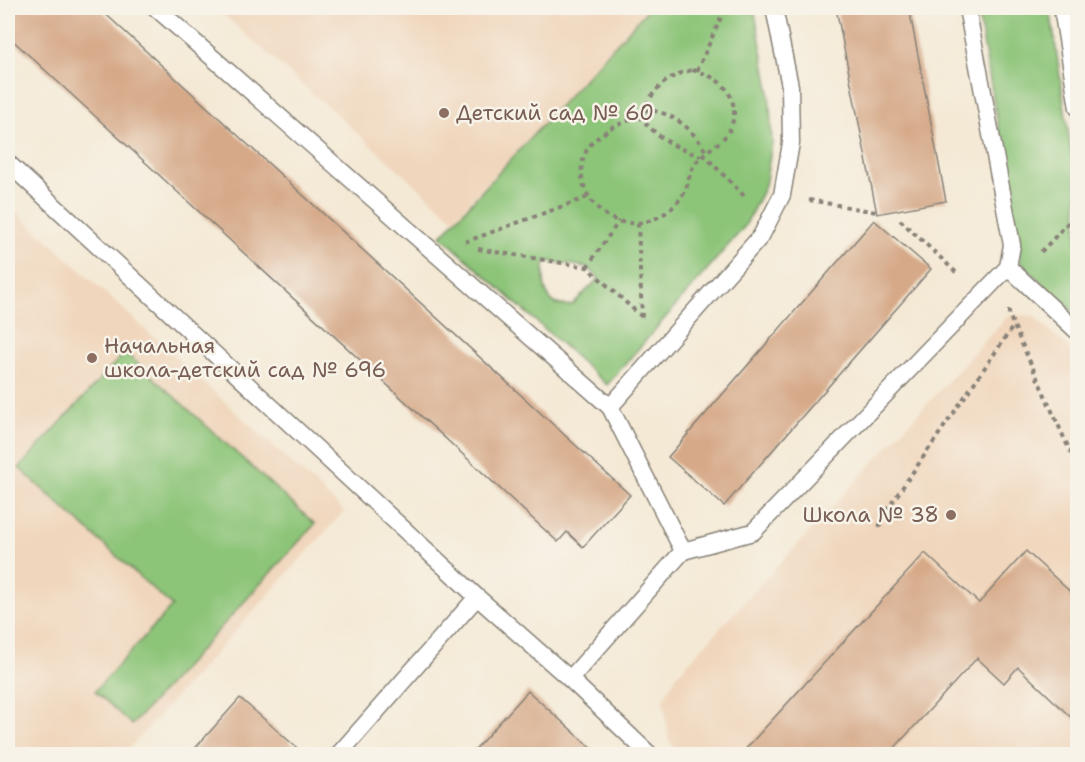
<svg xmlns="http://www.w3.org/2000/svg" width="1085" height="762" font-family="'Shantell Sans',sans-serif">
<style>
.built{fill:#f0d6bc}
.green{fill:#8cc478;stroke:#54704a;stroke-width:1.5;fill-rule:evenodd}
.building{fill:#d6a988}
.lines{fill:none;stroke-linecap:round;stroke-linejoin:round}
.service-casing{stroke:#888278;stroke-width:19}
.path{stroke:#888278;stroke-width:4;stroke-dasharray:4.5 4.5;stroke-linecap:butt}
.service{stroke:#fff;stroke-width:16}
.education-dot{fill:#8d6e63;stroke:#f7f3e8;stroke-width:2}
.labels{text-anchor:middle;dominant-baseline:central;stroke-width:5;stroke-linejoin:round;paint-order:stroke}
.education-label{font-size:21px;fill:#785e54;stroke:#f7f3e8;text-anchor:start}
</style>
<rect width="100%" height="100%" fill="#f7f3e8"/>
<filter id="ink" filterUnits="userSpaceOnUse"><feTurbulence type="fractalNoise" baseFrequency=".0167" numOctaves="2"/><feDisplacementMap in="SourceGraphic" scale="12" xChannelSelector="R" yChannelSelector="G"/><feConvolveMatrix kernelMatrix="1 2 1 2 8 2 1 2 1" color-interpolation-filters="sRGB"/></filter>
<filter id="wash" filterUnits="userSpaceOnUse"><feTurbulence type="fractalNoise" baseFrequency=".008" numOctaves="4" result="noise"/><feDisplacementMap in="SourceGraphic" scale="24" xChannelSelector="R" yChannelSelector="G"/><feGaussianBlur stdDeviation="1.35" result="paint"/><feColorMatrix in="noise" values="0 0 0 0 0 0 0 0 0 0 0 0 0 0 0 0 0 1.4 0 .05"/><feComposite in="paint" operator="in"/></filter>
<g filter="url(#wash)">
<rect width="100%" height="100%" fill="#f4e9d5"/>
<g class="built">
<polygon points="216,8 649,8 454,219"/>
<polygon points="8,204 344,511 124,754 8,754"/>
<polygon points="1009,315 1034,316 1077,356 1077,754 677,754 669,740 663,699 677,675"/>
</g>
<g class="green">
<path d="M649 8H754L769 89 772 143 765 186 745 226 607 385 441 236ZM545 261 587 267 599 278 572 305C543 310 542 281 545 261Z"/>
<polygon points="977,8 1050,8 1077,191 1077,316 1020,262 1019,242"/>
<polygon points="125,352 315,524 132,725 95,691 172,606 19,468"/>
</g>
<g id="blocks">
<g class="building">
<polygon points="8,8 99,8 630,495 583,547 567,532 558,542 8,36"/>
<polygon points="836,8 909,8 946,201 877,214"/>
<polygon points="874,220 931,269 724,506 668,457"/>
<polygon points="1026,551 1077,598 1077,723 1018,667 1004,683 977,658 889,754 741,754 925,553 979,603"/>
<polygon points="528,691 598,754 471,754"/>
<polygon points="240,698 304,754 190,754"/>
</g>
</g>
</g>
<g filter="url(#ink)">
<use href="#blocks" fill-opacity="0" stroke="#888278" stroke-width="1.5"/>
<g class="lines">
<defs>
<g id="service">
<polyline points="156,8 610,407"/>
<polyline points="1062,8 1078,108"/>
<polyline points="8,163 477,597"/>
<polyline points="1008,267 1078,332"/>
<polyline points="683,551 753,532 1008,267 1012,245 967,8"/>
<polyline points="570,679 649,754"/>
<polyline points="339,754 477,597 570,679 683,551 610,407 761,236 782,195 791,143 790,86 774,8"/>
</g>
</defs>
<use href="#service" class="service-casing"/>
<g class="path">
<path d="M692 70C717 76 735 89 734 116 733 121 731 128 728 133 719 145 704 151 695 164 689 172 689 181 686 189 674 216 639 231 613 219 583 205 569 163 596 139 601 135 608 130 614 126 621 123 639 118 643 113 646 109 647 104 649 100 659 84 673 74 692 70Z"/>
<polyline points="697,71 725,8"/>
<path d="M644 110C671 110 693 129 706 152"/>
<path d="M639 116C658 138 673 147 701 156"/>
<polyline points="703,154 747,199"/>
<polyline points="809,200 876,212"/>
<polyline points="900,220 959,275"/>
<polyline points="638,223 642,318"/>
<polyline points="465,242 588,197"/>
<polyline points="478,249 587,267 642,317"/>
<polyline points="1041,252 1078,212"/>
<polyline points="587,267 619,221"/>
<polyline points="1009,310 1009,315 1078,469"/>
<polyline points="879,527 891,504 1014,325"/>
</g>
<use href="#service" class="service"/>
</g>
</g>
<g class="education-dot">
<circle cx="444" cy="113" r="6"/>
<circle cx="92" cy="358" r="6"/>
<circle cx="951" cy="515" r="6"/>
</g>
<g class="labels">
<g class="education-label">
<text x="456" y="113">Детский сад № 60</text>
<text x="104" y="346">Начальная<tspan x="104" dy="24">школа-детский сад № 696</tspan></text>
<text x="939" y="515" text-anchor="end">Школа № 38</text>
</g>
</g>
<rect width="1085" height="762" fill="none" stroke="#f7f3e8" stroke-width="30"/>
</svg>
